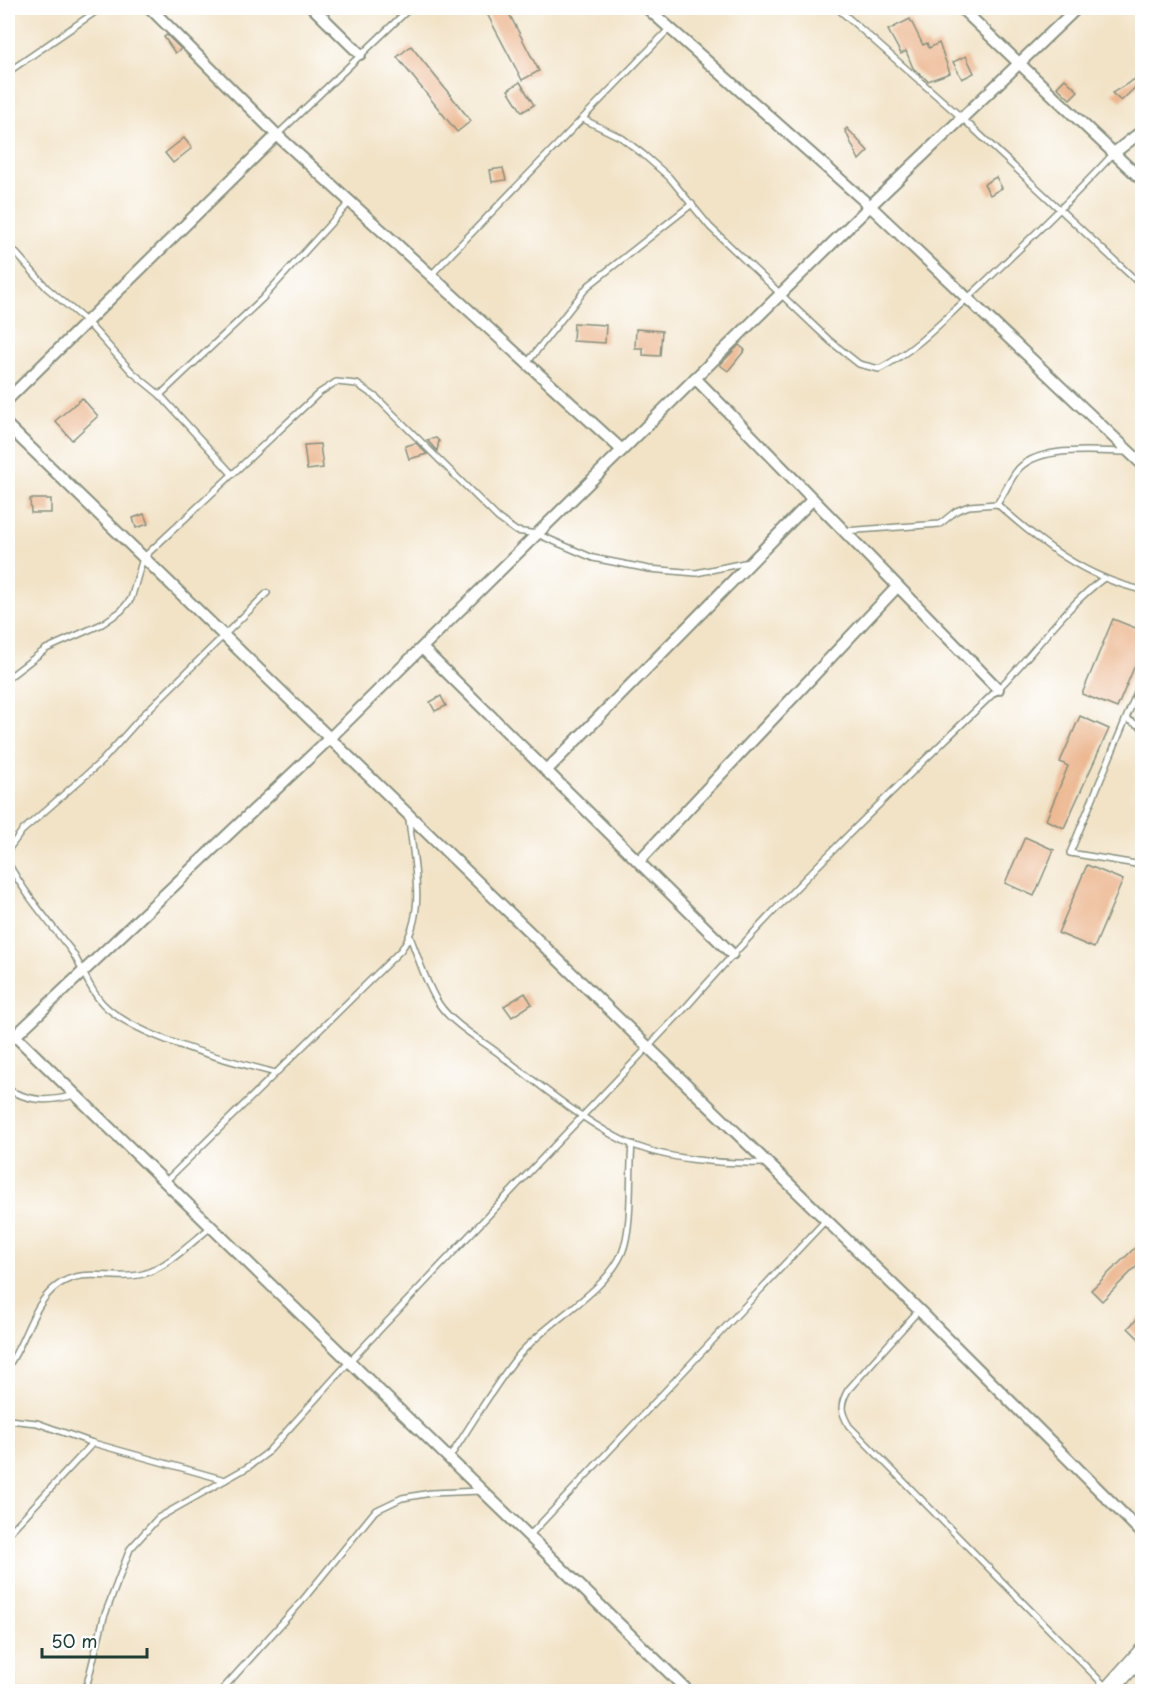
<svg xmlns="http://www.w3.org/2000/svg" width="1150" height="1699" font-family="'Playpen Sans',sans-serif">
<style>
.building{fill:#ebb48b}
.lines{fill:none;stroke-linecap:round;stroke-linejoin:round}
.service-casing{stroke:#88907e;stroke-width:8}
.minor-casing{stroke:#88907e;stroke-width:14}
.trunk-casing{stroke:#88907e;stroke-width:21}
.service{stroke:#fff;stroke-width:5}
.minor{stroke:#fff;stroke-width:10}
.trunk{stroke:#fff;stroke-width:18}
</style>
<rect width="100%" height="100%" fill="#fff"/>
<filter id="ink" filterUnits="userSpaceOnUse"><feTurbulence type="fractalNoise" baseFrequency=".0167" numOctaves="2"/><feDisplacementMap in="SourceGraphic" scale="12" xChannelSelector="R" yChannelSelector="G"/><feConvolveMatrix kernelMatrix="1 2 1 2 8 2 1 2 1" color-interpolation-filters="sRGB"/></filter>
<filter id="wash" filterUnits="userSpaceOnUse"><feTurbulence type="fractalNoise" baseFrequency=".008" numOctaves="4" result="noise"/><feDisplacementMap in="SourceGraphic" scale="24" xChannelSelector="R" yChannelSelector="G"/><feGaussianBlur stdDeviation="1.35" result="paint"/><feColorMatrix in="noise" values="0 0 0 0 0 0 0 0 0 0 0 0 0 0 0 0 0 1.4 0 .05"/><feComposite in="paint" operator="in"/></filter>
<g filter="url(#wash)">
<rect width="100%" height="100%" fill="#f2e3c7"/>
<g id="blocks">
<g class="building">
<polygon points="484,8 506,8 539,71 522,80"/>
<polygon points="910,19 923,45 927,43 929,48 939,43 950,73 928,81 913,68 906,51 901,54 888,30"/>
<polygon points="167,35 181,49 175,53 164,37"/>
<polygon points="411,46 471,121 457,132 397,57"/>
<polygon points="966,56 974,73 962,79 953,62"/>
<polygon points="1143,74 1143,80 1121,101 1112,93"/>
<polygon points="1065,79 1078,91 1070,99 1057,87"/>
<polygon points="520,82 534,105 522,112 508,90"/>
<polygon points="847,128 868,151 859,160 845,130"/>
<polygon points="184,138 192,148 173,163 165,153"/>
<polygon points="503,168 506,180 492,182 490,170"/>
<polygon points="996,177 1002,188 990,195 984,184"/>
<polygon points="574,323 606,325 605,343 573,341"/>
<polygon points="636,329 662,331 660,356 643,355 643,348 635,348"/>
<polygon points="739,345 745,350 728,371 720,365"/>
<polygon points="82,398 98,416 72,440 55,421"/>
<polygon points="436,438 439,441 437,451 427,440"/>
<polygon points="416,443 427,454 409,459 405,446"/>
<polygon points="320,444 323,468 307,470 304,445"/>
<polygon points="30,499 51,499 51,513 31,513"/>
<polygon points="144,514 148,524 136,528 133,518"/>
<polygon points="1113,619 1143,631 1143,646 1117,708 1082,694"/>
<polygon points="441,696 446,706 435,711 430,702"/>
<polygon points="1080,716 1109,729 1064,828 1046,820 1068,766 1060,762"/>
<polygon points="1025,837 1054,850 1034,896 1005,883"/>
<polygon points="1087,865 1123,880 1094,948 1058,933"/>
<polygon points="525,993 532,1004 512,1017 504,1006"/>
<polygon points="1143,1240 1143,1260 1102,1301 1091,1290"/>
<polygon points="1143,1313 1143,1343 1128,1328"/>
</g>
</g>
</g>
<g filter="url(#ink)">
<use href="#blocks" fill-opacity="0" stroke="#88907e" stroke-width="1.5"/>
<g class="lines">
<defs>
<g id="service">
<polyline points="837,8 962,118 1142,286"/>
<polyline points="8,72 101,8"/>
<path d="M583 119 622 138 644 155 669 177 710 227 830 341 859 364 879 369C916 350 941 322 971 295 1020 249 1068 203 1114 153"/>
<polyline points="277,135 410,8"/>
<polyline points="8,244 47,288 87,322 132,372 160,395 232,474"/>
<polyline points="431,275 670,28"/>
<polyline points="527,363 588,286 692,204"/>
<polyline points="160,395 262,299 350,202"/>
<path d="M997 504C1041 543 1084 577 1142 590"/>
<path d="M844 531 940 524 956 511 969 506 997 504C1004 494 1009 482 1016 472 1036 444 1097 452 1128 452"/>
<polyline points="8,678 46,649 102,624 121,611 131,599 143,558 319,393 336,382 357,384 377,398 498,518 516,531 537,534 593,558 649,569 696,573 749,562"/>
<polyline points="1142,680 1070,853 1142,865"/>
<polyline points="1126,719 1142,727"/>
<polyline points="8,850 22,831 102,761 144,714 267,593"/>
<path d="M8 863C25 894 48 921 70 949 82 965 88 989 103 1004 136 1038 230 1061 276 1073"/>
<path d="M410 937C419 959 426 984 439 1004 453 1025 483 1041 502 1056 538 1084 586 1123 626 1142 666 1160 722 1164 765 1163"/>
<path d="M8 1090C34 1102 48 1102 75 1095"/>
<path d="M165 1182 401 950C428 913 413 862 409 819"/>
<path d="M919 1310 848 1390C839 1406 841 1412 849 1426L1107 1688"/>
<path d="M8 1366C26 1342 32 1303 58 1285 85 1266 114 1282 143 1274 168 1267 192 1242 211 1227"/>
<polyline points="8,1420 37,1423 93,1443"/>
<path d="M449 1458C471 1426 494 1385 518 1356 547 1321 604 1294 622 1253 633 1227 629 1174 632 1144"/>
<polyline points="8,1534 93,1443 225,1480"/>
<polyline points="529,1536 826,1220"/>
<polyline points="8,1691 8,1692"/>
<path d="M85 1692 104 1617 130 1549 158 1518 248 1467 267 1453 350 1361 687 1006C784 895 891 792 997 690 1034 654 1062 609 1104 578"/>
<polyline points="220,1692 302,1601 375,1511 402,1498 431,1493 481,1491"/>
</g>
<g id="minor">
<polyline points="150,8 277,135 622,450"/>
<polyline points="313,8 360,54"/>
<polyline points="647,8 870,206 1142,464"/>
<polyline points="961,8 1142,180"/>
<polyline points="1114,153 1142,131"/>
<polyline points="695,378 998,689"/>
<polyline points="8,399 277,135"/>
<polyline points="8,426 919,1310 1142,1533"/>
<polyline points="422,648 732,954"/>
<polyline points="546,771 813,499"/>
<polyline points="639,861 897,587"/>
<polyline points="8,1029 689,1692"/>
<polyline points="15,1036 330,738 870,206 1077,8"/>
</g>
<polyline id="trunk" points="1107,1692 1142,1653"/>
</defs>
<use href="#service" class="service-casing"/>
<use href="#minor" class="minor-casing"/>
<use href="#trunk" class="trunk-casing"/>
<use href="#service" class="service"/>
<use href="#minor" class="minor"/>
<use href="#trunk" class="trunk"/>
</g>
</g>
<rect width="1150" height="1699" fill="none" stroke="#fff" stroke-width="30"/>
<path d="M42 1648v9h105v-9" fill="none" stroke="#1f3d34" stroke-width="3"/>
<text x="51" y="1648" font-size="18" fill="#1f3d34" stroke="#ffffff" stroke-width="4.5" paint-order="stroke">50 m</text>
</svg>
